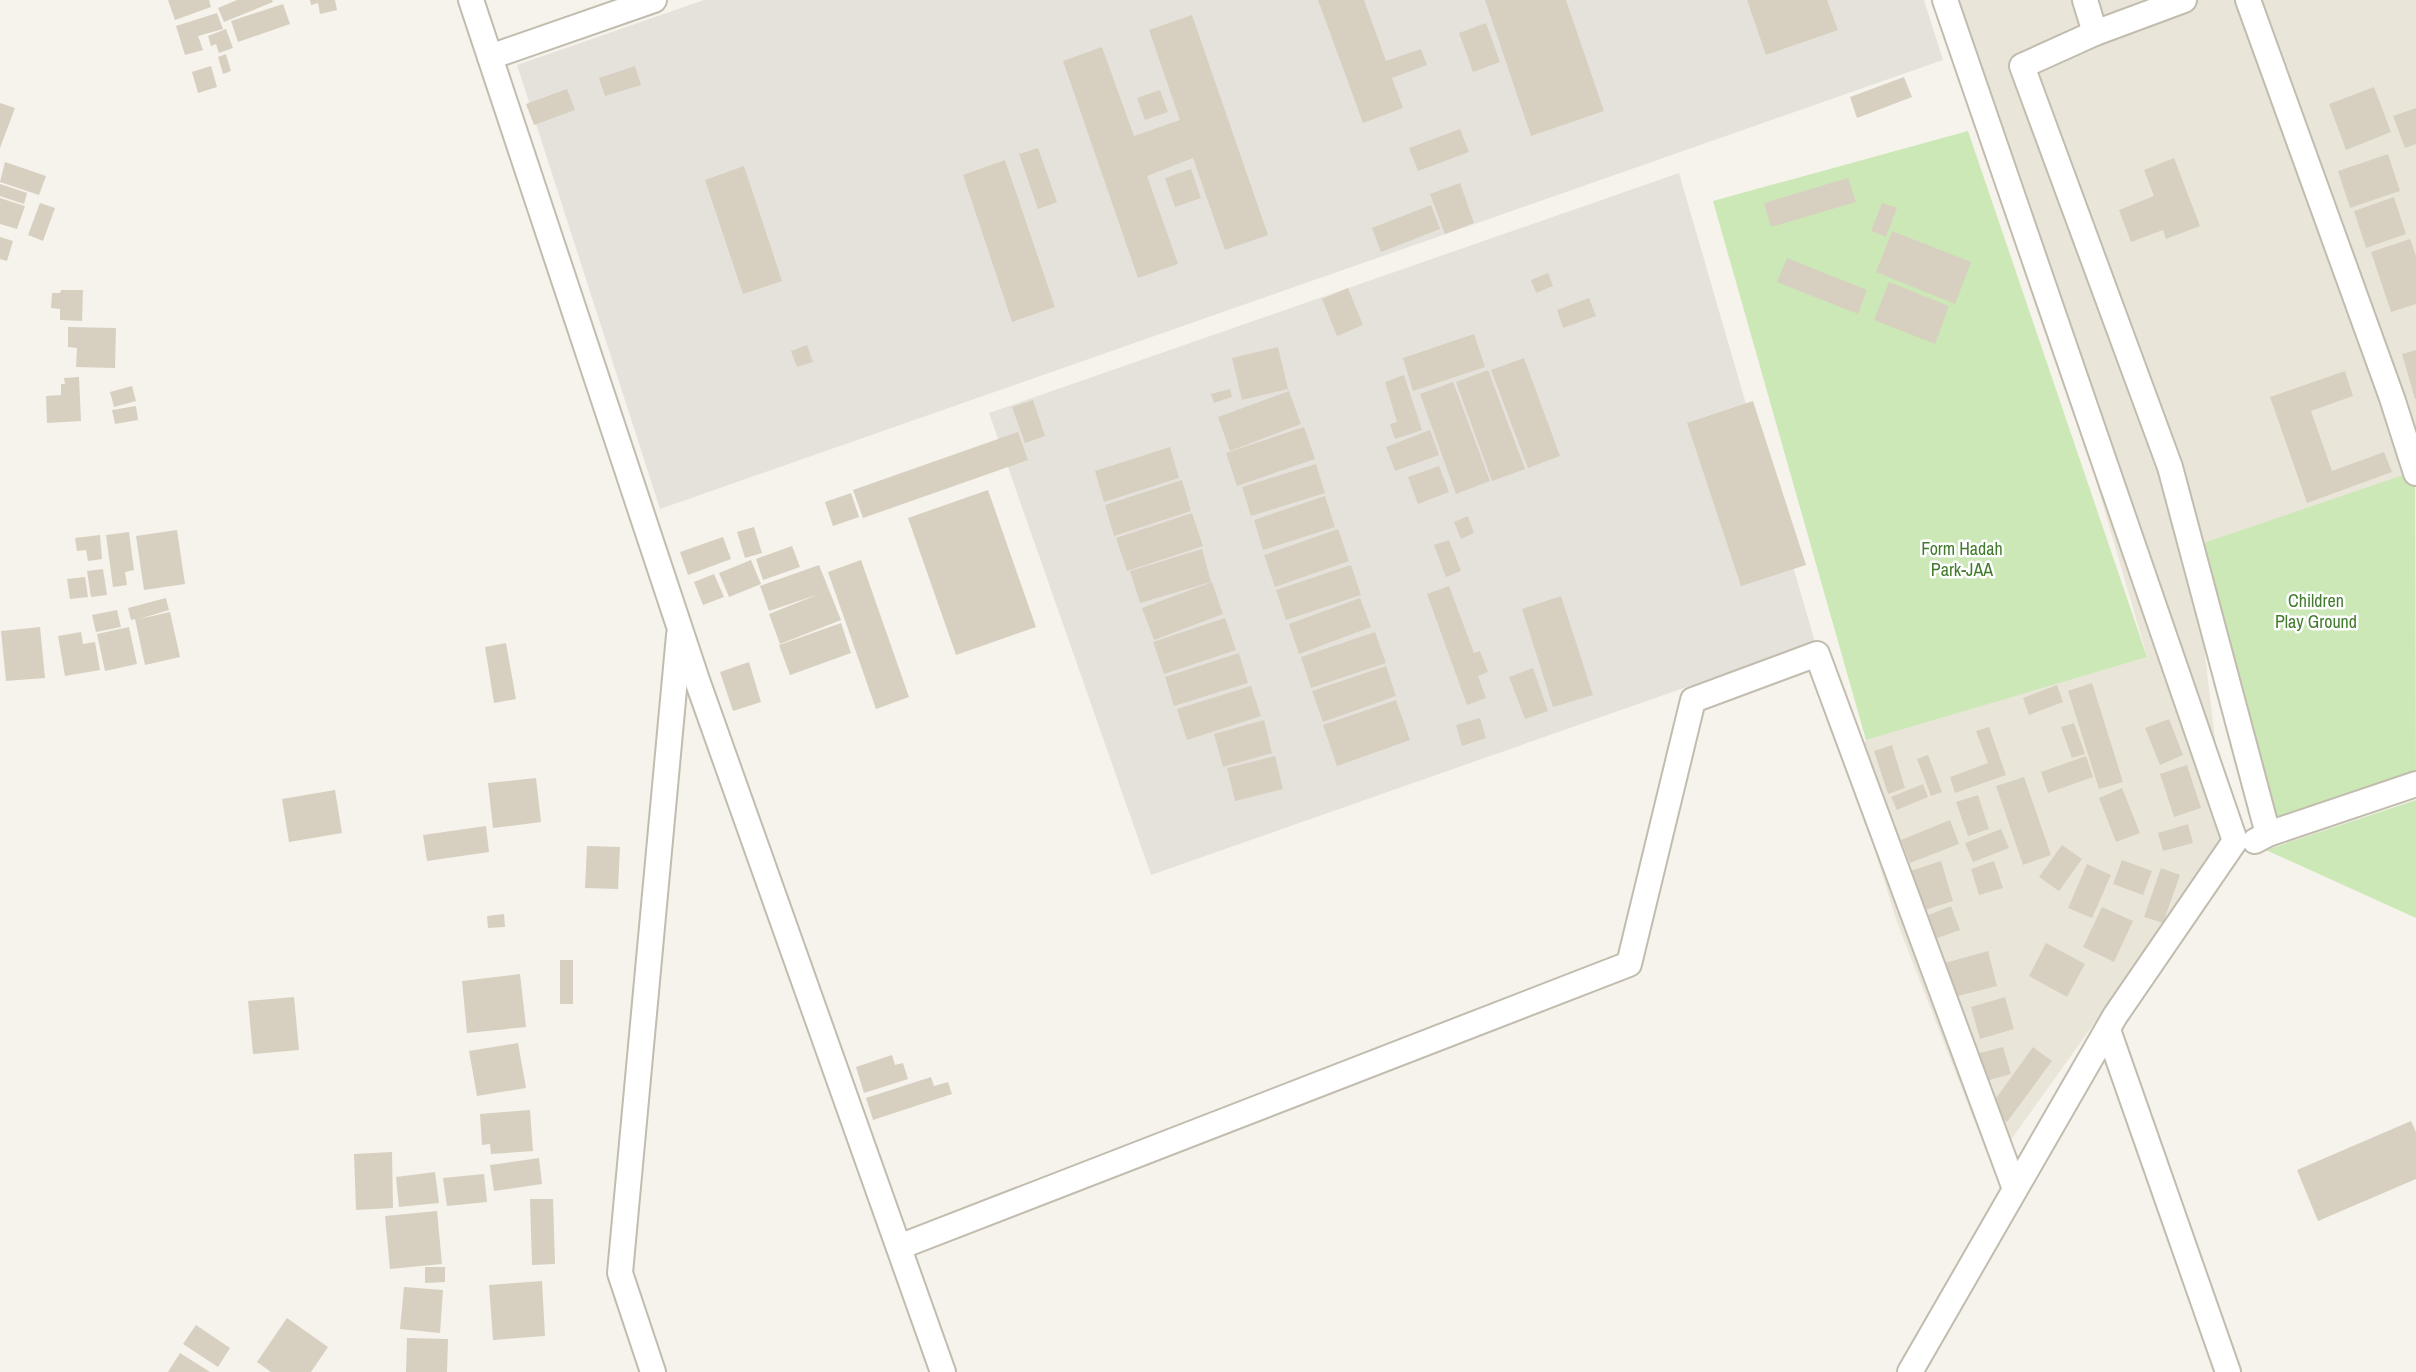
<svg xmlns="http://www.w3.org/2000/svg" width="2416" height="1372" font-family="'Archivo Narrow',sans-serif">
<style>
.residential{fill:#e9e6d9}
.industrial{fill:#e5e2dc}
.park{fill:#cce8b6}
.building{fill:#d7d0c1}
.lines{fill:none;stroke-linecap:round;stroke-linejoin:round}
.minor-casing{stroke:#c1bcae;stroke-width:28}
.minor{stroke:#fff;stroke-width:24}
.labels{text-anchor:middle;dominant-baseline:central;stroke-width:5;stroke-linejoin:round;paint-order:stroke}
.park-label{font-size:18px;fill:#427b2d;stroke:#fff}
</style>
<rect width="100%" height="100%" fill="#f5f3eb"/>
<polygon class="residential" points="1956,0 2416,0 2416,476 2192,547 2227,838 1992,1166 1897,922 1851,773 1866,740 2147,656"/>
<g class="industrial">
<polygon points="704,0 1924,0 1943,60 660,509 517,65"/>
<polygon points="1679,173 1815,642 1151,875 989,413"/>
</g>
<g class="park">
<polygon points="1968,131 2147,657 1866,740 1713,201"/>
<polygon points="2415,471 2416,779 2274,820 2192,547"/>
<polygon points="2416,800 2416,918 2266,850"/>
</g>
<g class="building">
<polygon points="168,0 209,0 211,7 175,20"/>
<polygon points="237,0 272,0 273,2 224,22 218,8"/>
<polygon points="310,0 335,0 337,10 320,14 318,3 311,5"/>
<polygon points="1318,0 1364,0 1386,61 1421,49 1427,65 1392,78 1403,108 1363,123"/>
<polygon points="1485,0 1566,0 1604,111 1531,136"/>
<polygon points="1747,0 1827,0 1838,30 1766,55"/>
<polygon points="283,4 290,24 238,42 231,21"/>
<polygon points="217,13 223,29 198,36 203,50 185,55 176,26"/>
<polygon points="1192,15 1268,235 1225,250 1193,158 1147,176 1178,264 1138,278 1063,61 1102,47 1134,136 1180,120 1149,30"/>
<polygon points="1486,23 1500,62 1473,72 1459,33"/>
<polygon points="226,29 233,48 219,53 216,44 211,46 208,36"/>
<polygon points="226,54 231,71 223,74 218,57"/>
<polygon points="211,66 217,87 198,93 192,72"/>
<polygon points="635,66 641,85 605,96 599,78"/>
<polygon points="1904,77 1912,97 1857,118 1850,97"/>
<polygon points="2374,87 2391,132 2346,150 2329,104"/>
<polygon points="567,89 575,110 534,125 526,104"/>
<polygon points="1160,90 1168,112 1145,120 1137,98"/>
<polygon points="0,103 15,108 0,148"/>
<polygon points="2416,108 2416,144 2405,148 2393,116"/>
<polygon points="1460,129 1469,152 1418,171 1409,148"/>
<polygon points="1038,148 1057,202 1038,209 1019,154"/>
<polygon points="2388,154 2400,191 2350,208 2338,171"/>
<polygon points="2174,158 2200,226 2166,239 2163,230 2131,242 2119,210 2154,196 2144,170"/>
<polygon points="1005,160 1055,307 1012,322 963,175"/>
<polygon points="5,162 46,176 39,195 0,182"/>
<polygon points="744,166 782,281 743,294 705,180"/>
<polygon points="1191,169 1201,198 1175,207 1165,178"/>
<polygon points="1848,178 1856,202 1771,227 1764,203"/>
<polygon points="1460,183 1474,223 1445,234 1430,194"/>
<polygon points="0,184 27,193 24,204 0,196"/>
<polygon points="2394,197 2406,234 2366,248 2354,211"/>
<polygon points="0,198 25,206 17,229 0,224"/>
<polygon points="40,203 55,208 43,241 28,235"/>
<polygon points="1882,203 1897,208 1886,237 1871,231"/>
<polygon points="1431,205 1440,229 1381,252 1372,228"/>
<polygon points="1892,231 1971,262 1955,304 1876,272"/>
<polygon points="0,237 13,241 7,261 0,259"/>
<polygon points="2410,239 2416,256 2416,304 2391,312 2371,252"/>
<polygon points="1787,258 1867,290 1858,314 1777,282"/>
<polygon points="1548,273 1553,286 1536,293 1531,280"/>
<polygon points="1889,282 1949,306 1935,344 1874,320"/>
<polygon points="1348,288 1363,325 1337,336 1322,299"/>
<polygon points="61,290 83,290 82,321 60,320 60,309 51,308 52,293 60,293"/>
<polygon points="1589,298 1596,316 1563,328 1557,310"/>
<polygon points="68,327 116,328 115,368 76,367 77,348 68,347"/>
<polygon points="1474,334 1485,367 1413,391 1403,358"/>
<polygon points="807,345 813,362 797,367 791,351"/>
<polygon points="1278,347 1288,389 1242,400 1232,358"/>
<polygon points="2416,350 2416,399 2415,399 2402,354"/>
<polygon points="1524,358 1560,456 1528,468 1491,370"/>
<polygon points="1488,370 1525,469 1492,481 1456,382"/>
<polygon points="2345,371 2353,396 2311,411 2332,471 2384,452 2392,472 2307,503 2270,397"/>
<polygon points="1404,375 1422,430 1395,439 1390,424 1397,422 1385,382"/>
<polygon points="79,377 81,421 47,423 46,396 61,395 61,384 65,384 64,378"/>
<polygon points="1453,382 1490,481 1456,494 1420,394"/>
<polygon points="132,386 136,401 114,407 110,392"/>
<polygon points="1230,389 1232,397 1214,403 1211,394"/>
<polygon points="1289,391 1301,424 1230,451 1218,417"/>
<polygon points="1033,400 1045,436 1025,443 1012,407"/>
<polygon points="1753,401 1806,565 1741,586 1687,423"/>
<polygon points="136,406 138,420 115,424 112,410"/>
<polygon points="1304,427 1315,459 1237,486 1226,453"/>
<polygon points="1430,430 1439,455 1395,471 1386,447"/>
<polygon points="1018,432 1028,460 863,518 853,490"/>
<polygon points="1170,447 1179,478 1104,502 1095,471"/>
<polygon points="1316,464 1325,493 1251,516 1242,487"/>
<polygon points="1439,466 1449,492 1418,504 1408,477"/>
<polygon points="1182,480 1191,511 1114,536 1105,505"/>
<polygon points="988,490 1036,627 956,655 908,518"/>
<polygon points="851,493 859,517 833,526 825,502"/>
<polygon points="1325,496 1335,527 1263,550 1254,520"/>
<polygon points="1192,513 1203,546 1127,571 1116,538"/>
<polygon points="1468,516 1474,533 1461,539 1454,522"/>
<polygon points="754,527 762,553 745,558 737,532"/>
<polygon points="1338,529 1349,561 1275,587 1264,555"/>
<polygon points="177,530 185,584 144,590 136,536"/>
<polygon points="129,532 134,570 125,572 127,585 113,587 106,535"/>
<polygon points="100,535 102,559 88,561 86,550 77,551 75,538"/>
<polygon points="723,537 731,559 688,575 680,552"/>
<polygon points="1449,540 1461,571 1446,577 1434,545"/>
<polygon points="792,546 800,567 763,580 756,559"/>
<polygon points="1202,549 1211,582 1140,603 1130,571"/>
<polygon points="751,560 761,584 729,597 719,573"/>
<polygon points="861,560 909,697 876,709 828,572"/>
<polygon points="819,565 841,620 780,644 769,614 819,594 769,611 760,586"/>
<polygon points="1351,565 1361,595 1286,620 1276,590"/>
<polygon points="103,569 107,595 91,597 87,571"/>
<polygon points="714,574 724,597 703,605 694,582"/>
<polygon points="85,577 88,597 70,599 67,579"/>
<polygon points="1212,582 1223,614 1154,640 1142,608"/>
<polygon points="1449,586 1474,653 1480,651 1488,672 1478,676 1486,698 1467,705 1427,594"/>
<polygon points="1561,596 1593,695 1553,707 1522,609"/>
<polygon points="166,598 169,610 139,619 170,612 180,657 145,665 135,619 131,620 128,608"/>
<polygon points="1360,598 1371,627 1299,654 1289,624"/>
<polygon points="117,610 121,627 96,632 92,615"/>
<polygon points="1225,618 1236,650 1164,674 1153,642"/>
<polygon points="841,623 851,653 790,675 779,645"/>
<polygon points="40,627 45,678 6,681 1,631"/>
<polygon points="129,627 137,664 105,671 97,634"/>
<polygon points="81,632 83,644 95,642 100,670 65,676 58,636"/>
<polygon points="1375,632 1386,663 1311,688 1301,657"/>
<polygon points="506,643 516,699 494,703 485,647"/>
<polygon points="1239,653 1248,683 1174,706 1165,677"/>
<polygon points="749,662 761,702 733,711 720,672"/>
<polygon points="1386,666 1396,696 1323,722 1312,691"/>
<polygon points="1533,668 1548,711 1525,719 1509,677"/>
<polygon points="2092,683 2123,782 2099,789 2068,691"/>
<polygon points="2057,685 2063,702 2029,715 2023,698"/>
<polygon points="1251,686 1261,716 1187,740 1177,709"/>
<polygon points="1396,700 1410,740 1337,766 1323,725"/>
<polygon points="1480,718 1486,738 1462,746 1456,725"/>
<polygon points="2169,719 2183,755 2160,765 2145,728"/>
<polygon points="1264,720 1272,753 1223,767 1214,734"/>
<polygon points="2074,723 2085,754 2072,758 2061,727"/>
<polygon points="1989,727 2006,775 1955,793 1950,777 1988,763 1976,731"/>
<polygon points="1892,745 1905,788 1888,794 1874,751"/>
<polygon points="1928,755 1942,792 1931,796 1917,759"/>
<polygon points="1275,756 1283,789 1235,801 1227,768"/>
<polygon points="2086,756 2093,777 2048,793 2041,772"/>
<polygon points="2187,765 2201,808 2174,817 2160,774"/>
<polygon points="2024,777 2051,855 2023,865 1996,786"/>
<polygon points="536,778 541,822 493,828 488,783"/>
<polygon points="1923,784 1928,797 1897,810 1891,797"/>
<polygon points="2122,788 2140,833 2116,842 2099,798"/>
<polygon points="335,790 342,833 289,842 282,799"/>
<polygon points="1978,795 1989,829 1968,836 1956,802"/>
<polygon points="1950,820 1959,844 1910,863 1901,840"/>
<polygon points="2188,824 2193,843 2163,851 2158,833"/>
<polygon points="486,826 489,852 427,861 423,835"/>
<polygon points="2001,829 2009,848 1973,862 1965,843"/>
<polygon points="2062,845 2082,859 2059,891 2039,877"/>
<polygon points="587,846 620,847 618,889 585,888"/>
<polygon points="2122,860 2152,871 2143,895 2113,884"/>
<polygon points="1941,861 1953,901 1922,911 1910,871"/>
<polygon points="1994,861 2003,888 1979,895 1971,869"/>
<polygon points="2087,864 2111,875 2092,918 2068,908"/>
<polygon points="2161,868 2180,875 2163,923 2144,917"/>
<polygon points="1951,906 1960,930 1932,940 1923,917"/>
<polygon points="2102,907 2133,921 2114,962 2083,947"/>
<polygon points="504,914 505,927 488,928 487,916"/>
<polygon points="2046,943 2085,964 2067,997 2029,976"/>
<polygon points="1988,951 1997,986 1954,997 1945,963"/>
<rect x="560" y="960" width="13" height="44"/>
<polygon points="520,974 526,1027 467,1033 462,981"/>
<polygon points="294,997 299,1050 253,1054 248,1001"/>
<polygon points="2005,997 2014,1029 1980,1039 1971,1007"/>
<polygon points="518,1043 526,1088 477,1096 469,1051"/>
<polygon points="2003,1047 2011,1074 1979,1083 1972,1055"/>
<polygon points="2033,1047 2052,1061 2007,1122 1989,1108"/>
<polygon points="892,1055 895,1065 903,1063 908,1079 864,1093 856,1067"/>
<polygon points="931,1077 934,1086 948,1082 952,1094 873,1120 866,1098"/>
<polygon points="530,1110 533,1151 491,1154 490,1144 482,1145 480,1114"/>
<polygon points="2411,1121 2416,1132 2416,1179 2318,1221 2297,1170"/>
<polygon points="392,1152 393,1208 356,1210 354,1154"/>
<polygon points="539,1158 542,1184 494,1191 490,1165"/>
<polygon points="435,1172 439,1203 399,1207 396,1177"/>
<polygon points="484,1174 487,1202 447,1206 443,1178"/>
<polygon points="530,1199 553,1199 555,1264 532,1265"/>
<polygon points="437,1211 442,1264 390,1269 385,1216"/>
<polygon points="425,1267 445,1267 445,1282 425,1283"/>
<polygon points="542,1281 545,1336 493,1340 489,1285"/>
<polygon points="404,1287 443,1290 440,1333 400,1329"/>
<polygon points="287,1318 328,1347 311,1372 271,1372 257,1362"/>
<polygon points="196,1325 230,1348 218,1367 183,1344"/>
<polygon points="407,1338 448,1339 447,1372 406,1372"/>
<polygon points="180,1353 210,1372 168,1372"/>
</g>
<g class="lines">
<defs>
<g id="minor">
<polyline points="471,0 697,680 943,1372"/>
<polyline points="2085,0 2095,33 2022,66 2170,467 2268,834"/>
<polyline points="2248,0 2392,398 2416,473"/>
<polyline points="2095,33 2184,0"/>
<polyline points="490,57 654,0"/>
<polyline points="2255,841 2268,834 2416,784"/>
<polyline points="2108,1030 2228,1372"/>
<polyline points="899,1247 1629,964 1693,700 1817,654 2015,1189"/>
<polyline points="653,1372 620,1273 679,635"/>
<polyline points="1910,1372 2115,1016 2235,841 1945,0"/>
</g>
</defs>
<use href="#minor" class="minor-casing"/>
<use href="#minor" class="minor"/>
</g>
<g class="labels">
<g class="park-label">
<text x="1962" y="548">Form Hadah<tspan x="1962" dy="21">Park-JAA</tspan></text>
<text x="2316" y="600">Children<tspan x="2316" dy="21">Play Ground</tspan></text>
</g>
</g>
</svg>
